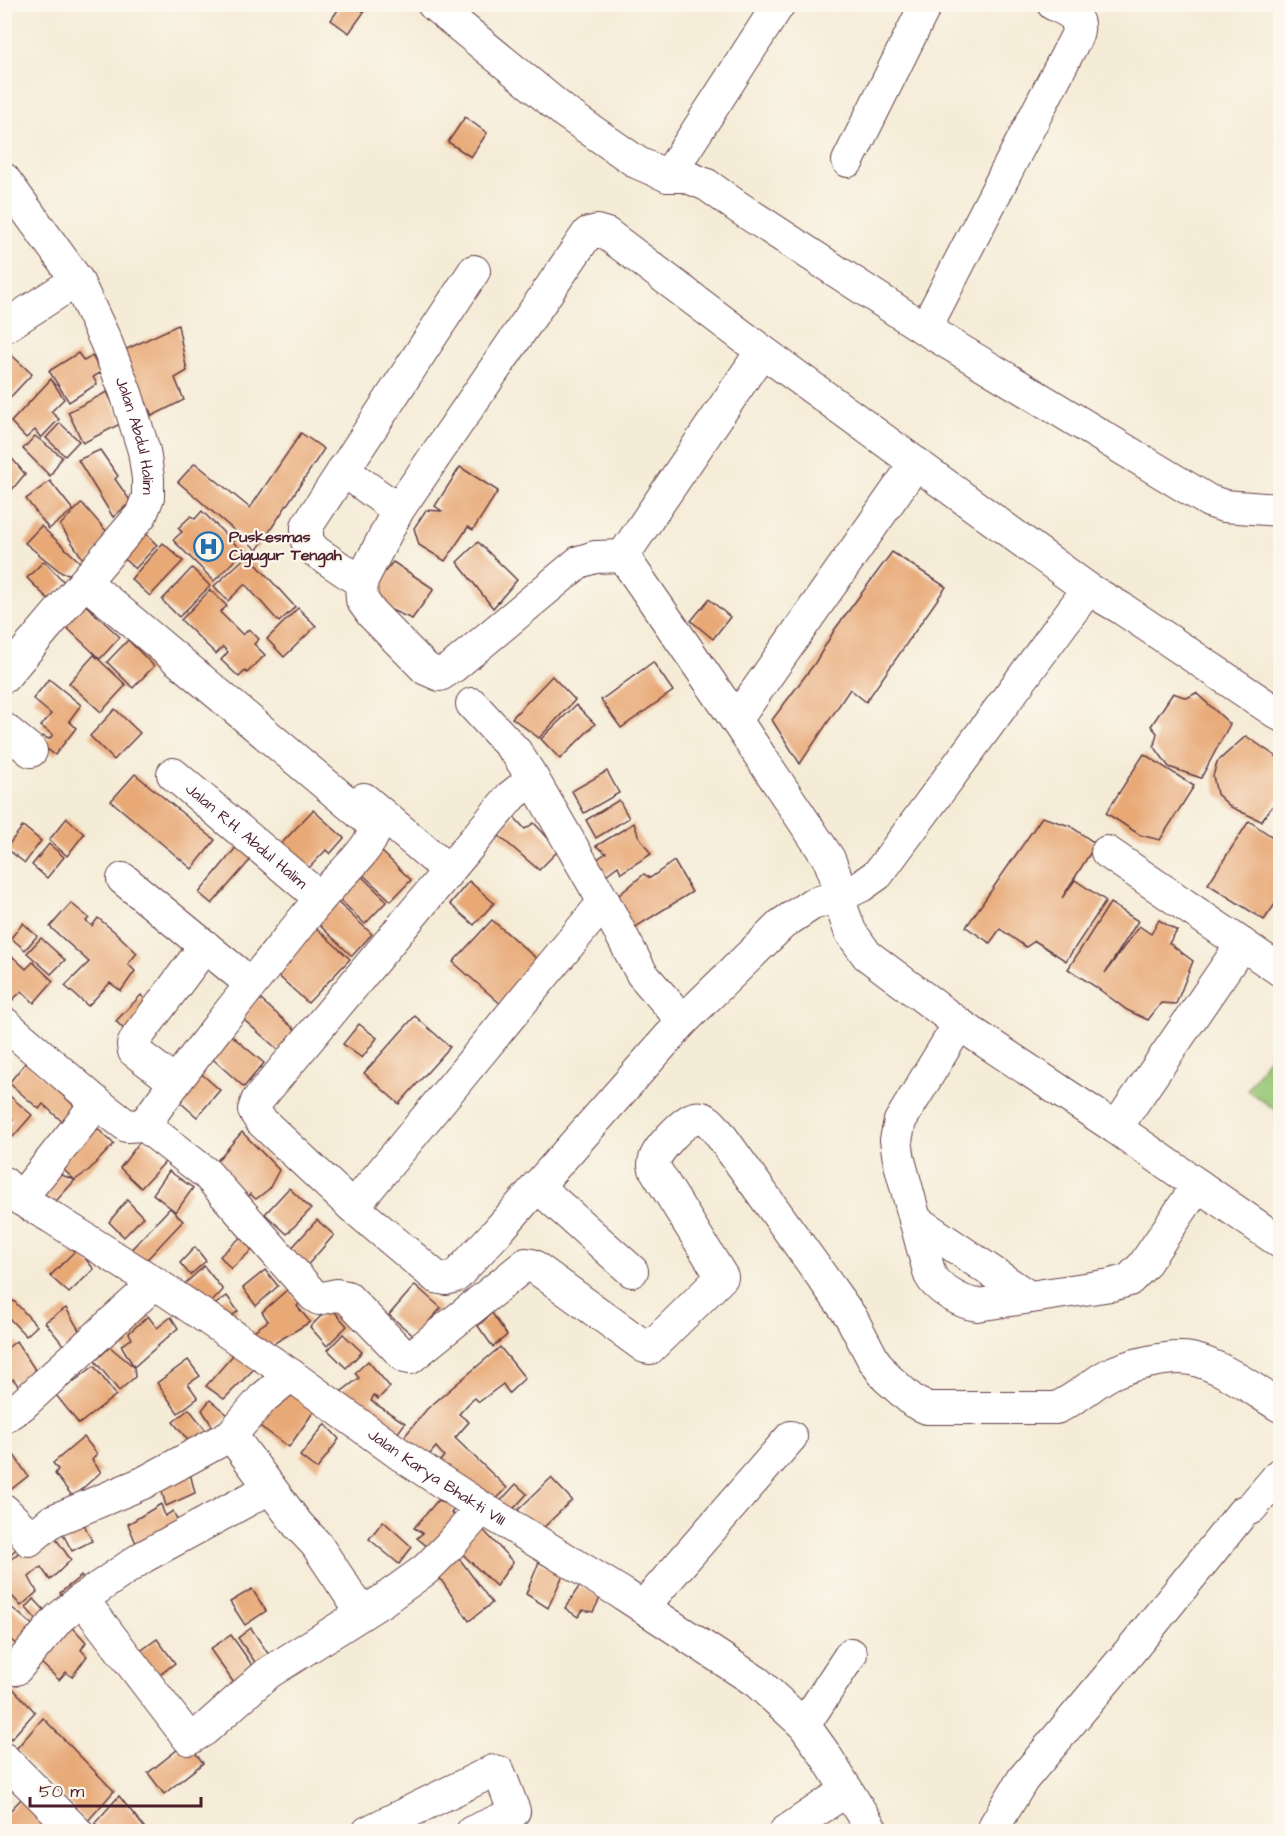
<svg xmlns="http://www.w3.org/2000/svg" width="1285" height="1836" font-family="'Architects Daughter',sans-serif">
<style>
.green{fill:#98c876;stroke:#717450;stroke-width:1.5}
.building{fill:#e8a977}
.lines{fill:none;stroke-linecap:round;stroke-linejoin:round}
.minor-casing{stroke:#643e45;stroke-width:34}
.minor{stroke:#fff;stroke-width:32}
.labels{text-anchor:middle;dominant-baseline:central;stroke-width:4.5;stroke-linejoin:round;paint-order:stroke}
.street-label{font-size:16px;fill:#4a1f2b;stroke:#fbf7ec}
.poi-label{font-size:16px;font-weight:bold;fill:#4a1f2b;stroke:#fbf7ec;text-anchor:start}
</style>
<rect width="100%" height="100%" fill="#fbf7ec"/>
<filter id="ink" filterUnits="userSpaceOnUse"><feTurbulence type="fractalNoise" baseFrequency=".0167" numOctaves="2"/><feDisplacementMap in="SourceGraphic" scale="12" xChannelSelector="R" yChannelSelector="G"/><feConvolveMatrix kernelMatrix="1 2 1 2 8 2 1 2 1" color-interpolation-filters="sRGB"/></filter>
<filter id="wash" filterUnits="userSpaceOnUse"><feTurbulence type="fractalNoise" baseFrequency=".008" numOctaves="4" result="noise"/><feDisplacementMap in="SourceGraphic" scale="24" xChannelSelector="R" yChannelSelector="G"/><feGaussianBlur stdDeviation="1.35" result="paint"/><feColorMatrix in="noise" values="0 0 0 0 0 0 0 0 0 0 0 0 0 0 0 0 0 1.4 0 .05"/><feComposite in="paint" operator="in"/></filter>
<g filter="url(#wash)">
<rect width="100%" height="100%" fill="#f5ecd7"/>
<polygon class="green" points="1280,1040 1280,1113 1247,1090"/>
<g id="blocks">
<g class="building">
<polygon points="342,4 354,4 364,12 349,33 331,20"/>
<polygon points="465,117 487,133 471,157 448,142"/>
<polygon points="178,325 187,371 175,378 184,400 152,416 145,400 116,354"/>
<polygon points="4,348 32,374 4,404"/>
<polygon points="78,353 84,361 92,356 102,372 93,377 97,384 69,402 49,371"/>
<polygon points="51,379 64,399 51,412 59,419 41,438 35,430 26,438 11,422"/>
<polygon points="107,392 122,423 83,443 68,412"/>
<polygon points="60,423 79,441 65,456 46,438"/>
<polygon points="301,433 324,449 257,550 178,482 195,463 250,508"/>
<polygon points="35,436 62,457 50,476 23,449"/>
<polygon points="100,450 118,476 115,479 134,506 126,506 113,517 78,460"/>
<polygon points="9,455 25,474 10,492 4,487 4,460"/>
<polygon points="460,467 498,491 473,530 468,527 445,561 419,545 414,528 426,510 442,511 435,506"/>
<polygon points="50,481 73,510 49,529 26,499"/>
<polygon points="82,503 108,533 87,565 60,525"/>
<polygon points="202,511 243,552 214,581 173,540 182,532 178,528 191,516 195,519"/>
<polygon points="41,526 82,564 71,574 62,573 25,543"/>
<polygon points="145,533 157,545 135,569 122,557"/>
<polygon points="478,542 517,580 493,608 457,562"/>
<polygon points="163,543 183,561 150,596 131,579"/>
<polygon points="892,552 946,587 866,702 850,689 800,764 772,720 815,663 835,629"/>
<polygon points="248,555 295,607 279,622 245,584 228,601 214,586"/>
<polygon points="44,561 65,583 48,599 27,578"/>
<polygon points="393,562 434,589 412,619 377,604 373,585"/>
<polygon points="192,568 210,586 179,617 162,600"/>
<polygon points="210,590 227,606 220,612 243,635 249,629 259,639 254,644 265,655 247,673 245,671 239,677 221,660 228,652 223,647 216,654 181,620"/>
<polygon points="709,599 730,617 713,639 691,621"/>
<polygon points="82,602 120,637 100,659 63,624"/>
<polygon points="298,608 316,626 284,657 267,639"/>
<polygon points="128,640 154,666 133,688 107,662"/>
<polygon points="94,655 126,685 101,712 69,683"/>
<polygon points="653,662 673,691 621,728 601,700"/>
<polygon points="552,676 575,700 539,738 512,718"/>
<polygon points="49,679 81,705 69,721 76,728 55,755 38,742 42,736 49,739 53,735 41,726 51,714 33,699"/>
<polygon points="1173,693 1187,698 1196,693 1230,724 1201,778 1169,767 1154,746 1157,733 1151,726"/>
<polygon points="576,705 595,724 560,759 541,739"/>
<polygon points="115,709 140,733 114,760 90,736"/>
<polygon points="1246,736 1280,759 1280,797 1261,821 1231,807 1217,794 1213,776 1217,762"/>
<polygon points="1144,754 1194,786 1160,840 1140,835 1106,813"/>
<polygon points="607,771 619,793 584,813 572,791"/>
<polygon points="135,774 215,840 192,869 111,801"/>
<polygon points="619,800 629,818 596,838 586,820"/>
<polygon points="313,810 344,838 330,854 326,850 308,869 281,844"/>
<polygon points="513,816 525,829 534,823 559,850 539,870 498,835"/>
<polygon points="1042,817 1070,826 1096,844 1062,898 1075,880 1106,901 1066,961 1035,941 1026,947 1000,929 990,943 966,927"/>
<polygon points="67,818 84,834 67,856 49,840"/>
<polygon points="1249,821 1280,842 1280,897 1264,920 1208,884"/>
<polygon points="634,823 638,835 651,854 621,873 618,866 606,875 596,860 606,853 596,846"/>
<polygon points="23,826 41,841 25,863 6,848"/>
<polygon points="49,844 64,857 47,878 32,865"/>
<polygon points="238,845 252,858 212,904 199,893"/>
<polygon points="378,848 411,880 391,901 357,869"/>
<polygon points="674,861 692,892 631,930 618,896 644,874 650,878"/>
<polygon points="356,871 387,901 365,924 334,894"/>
<polygon points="469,881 494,903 474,925 450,904"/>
<polygon points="334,899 372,934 352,956 315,921"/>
<polygon points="71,903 89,918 86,921 92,926 98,918 115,932 137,953 128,964 135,971 121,991 110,983 88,1006 65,986 89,962 50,927"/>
<polygon points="1110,903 1138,921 1105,973 1139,926 1151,934 1159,920 1177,931 1169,943 1193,961 1176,1004 1161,1003 1148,1020 1127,1010 1096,987 1068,969"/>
<polygon points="492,920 537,959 504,1007 453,962"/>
<polygon points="23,923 37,936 25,950 11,938"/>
<polygon points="312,924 350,959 308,1003 272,970"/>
<polygon points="41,938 65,960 51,974 27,953"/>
<polygon points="13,957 26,969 33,962 53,981 34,1003 22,991 4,1008 4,970"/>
<polygon points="254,994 299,1033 282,1053 237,1014"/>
<polygon points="141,995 154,1009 129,1035 116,1021"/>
<polygon points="415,1016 450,1047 399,1104 364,1073"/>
<polygon points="359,1024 377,1038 362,1058 343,1044"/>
<polygon points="225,1030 264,1063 244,1087 206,1053"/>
<polygon points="26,1062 80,1111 67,1126 43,1104 39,1109 9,1083"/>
<polygon points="197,1070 220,1090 197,1117 174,1097"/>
<polygon points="4,1091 32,1115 12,1138 4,1132 4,1129 13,1120 4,1112"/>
<polygon points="89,1121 114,1144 89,1170 75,1180 55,1162"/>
<polygon points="242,1132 279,1170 269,1189 256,1199 250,1194 244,1204 215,1163"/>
<polygon points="142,1139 166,1161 141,1188 120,1168"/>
<polygon points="169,1171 193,1188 176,1212 153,1194"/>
<polygon points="56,1173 75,1180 49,1209 26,1201"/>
<polygon points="289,1188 311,1209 287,1234 265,1214"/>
<polygon points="127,1200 143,1217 124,1237 109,1222"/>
<polygon points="170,1208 183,1221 138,1269 124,1257"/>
<polygon points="317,1220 334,1235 305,1268 288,1252"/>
<polygon points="241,1237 252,1250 231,1269 220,1256"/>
<polygon points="195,1247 206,1261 190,1275 180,1263"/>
<polygon points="77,1249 94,1269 69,1293 50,1276"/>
<polygon points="204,1266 223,1290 204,1310 177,1291"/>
<polygon points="265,1270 278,1286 256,1306 243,1288"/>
<polygon points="415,1285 441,1308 415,1337 389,1315"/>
<polygon points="288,1289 300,1303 297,1306 310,1322 263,1350 242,1339 268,1321 262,1312"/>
<polygon points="4,1295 15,1302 37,1326 26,1336 4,1313"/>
<polygon points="227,1296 238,1311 222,1324 203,1313"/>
<polygon points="66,1308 86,1342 71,1355 45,1322"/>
<polygon points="328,1309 333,1310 347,1326 327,1346 310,1327"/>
<polygon points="492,1313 507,1335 493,1347 478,1326"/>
<polygon points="148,1316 157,1328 171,1317 178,1328 134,1367 135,1377 119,1391 95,1361 110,1347 134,1367 121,1345 132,1339 129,1333"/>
<polygon points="343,1334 362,1352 346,1368 328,1350"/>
<polygon points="16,1341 42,1380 25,1394 13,1379 4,1387 4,1351"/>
<polygon points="500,1347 525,1378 509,1393 503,1384 479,1402 475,1398 470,1402 459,1414 469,1422 455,1438 507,1488 488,1508 436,1466 444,1456 436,1447 424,1461 399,1443 427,1409"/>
<polygon points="234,1354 257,1366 224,1399 206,1386"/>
<polygon points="188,1360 200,1376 188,1384 198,1398 178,1413 157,1383"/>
<polygon points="368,1361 390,1387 378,1399 374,1395 371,1401 405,1423 393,1440 334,1397 359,1378 355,1373"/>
<polygon points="94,1366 116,1395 79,1424 56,1395"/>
<polygon points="287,1387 314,1411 289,1447 257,1424"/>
<polygon points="210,1400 228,1415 214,1429 202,1410"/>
<polygon points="189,1409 212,1438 197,1451 173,1422"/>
<polygon points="325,1424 339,1439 317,1469 300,1456"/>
<polygon points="84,1437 97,1454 92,1460 101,1472 73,1497 55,1474 58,1469 53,1463"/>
<polygon points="12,1452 28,1476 4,1495 4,1460"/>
<polygon points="188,1465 195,1493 166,1506 158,1478"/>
<polygon points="551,1478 572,1500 539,1532 518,1510"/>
<polygon points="516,1484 527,1494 505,1518 494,1508"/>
<polygon points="446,1499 455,1508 451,1513 462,1521 435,1553 417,1538 423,1533 414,1528 438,1500 443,1503"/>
<polygon points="161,1504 165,1516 173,1511 182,1530 140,1553 128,1524"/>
<polygon points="79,1514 92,1541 72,1551 58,1525"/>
<polygon points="383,1521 412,1547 399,1564 369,1539"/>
<polygon points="475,1521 513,1562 496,1586 452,1544"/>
<polygon points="51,1532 71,1560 50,1580 41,1567 29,1577 37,1592 21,1606 4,1587 4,1565 35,1539"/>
<polygon points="4,1533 17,1548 4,1561"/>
<polygon points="456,1554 492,1603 469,1621 433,1568"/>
<polygon points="539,1562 563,1575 548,1608 526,1594"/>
<polygon points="81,1576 90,1589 69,1607 60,1593"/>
<polygon points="580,1585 600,1598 593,1612 583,1610 578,1617 565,1608"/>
<polygon points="252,1589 266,1611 245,1625 230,1602"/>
<polygon points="34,1599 52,1618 44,1628 26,1608"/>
<polygon points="10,1606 35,1627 17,1645 4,1634 4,1611"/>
<polygon points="67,1621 86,1642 81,1650 87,1656 72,1677 66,1672 59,1680 33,1655"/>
<polygon points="251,1628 275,1664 262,1672 238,1638"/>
<polygon points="231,1635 259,1675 241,1693 210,1649"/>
<polygon points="157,1639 175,1663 153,1680 135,1655"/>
<polygon points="4,1679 35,1712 11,1739 4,1730"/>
<polygon points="43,1718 114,1791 87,1822 16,1749"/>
<polygon points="187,1742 203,1763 164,1794 148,1773"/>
<polygon points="24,1796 50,1822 41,1832 4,1832 4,1817"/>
<polygon points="119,1796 148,1832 103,1832 95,1823"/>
</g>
</g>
</g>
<g filter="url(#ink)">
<use href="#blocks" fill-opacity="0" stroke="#643e45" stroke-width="1.5"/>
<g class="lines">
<defs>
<g id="minor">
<polyline points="433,4 566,113 638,163 668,176 685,176 707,185 738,207 925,329 1209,501 1224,506 1280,510"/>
<polyline points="848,161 926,4"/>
<polyline points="668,176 779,4"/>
<path id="s1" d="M4 179 77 280 106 342 126 393 144 451 148 478V497L141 515 4 677"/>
<polyline points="4,327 77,280"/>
<path d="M925 329 1076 37C1084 17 1069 12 1053 4"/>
<polyline points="343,470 398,510"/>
<polyline points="623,556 762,351"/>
<path d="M85 582 368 820 375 830C368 853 333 881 318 901 259 975 199 1048 144 1125"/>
<polyline points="361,582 315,551 307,541 307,526 474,271"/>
<polyline points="472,704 516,752 533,779 604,902 642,974 683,1021"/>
<polyline points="1280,715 1121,608 1088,589 762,351 607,234 597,231 588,233 398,510 361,582 362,600 372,614 426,669 440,675 454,666 579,562 595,557 623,556 736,720 829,859 837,880 843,911 850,931 867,955 959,1024 1116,1128 1280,1242"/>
<polyline points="736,720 916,463"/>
<polyline points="4,729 31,751"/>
<path id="s2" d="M173 774 320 898"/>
<polyline points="533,779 510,797 257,1101 254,1110 260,1120 353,1207 436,1277 446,1279 456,1276 496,1233 683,1021 782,924 812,904 840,896 861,886 878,874 1088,589"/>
<polyline points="364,799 448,870"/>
<polyline points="1107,852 1280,970"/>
<polyline points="123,879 251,984"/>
<path d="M4 1023 97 1103 127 1126 144 1125 207 1174 314 1296 319 1299 336 1295 347 1297 405 1357 410 1358 526 1264 532 1265 645 1347 650 1348 722 1277 655 1169C654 1164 653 1164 655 1159 658 1149 684 1120 695 1118 707 1115 715 1128 721 1136L851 1317 873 1359 886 1377 914 1402 927 1408H1056C1076 1400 1091 1384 1110 1374 1129 1365 1170 1355 1191 1359 1221 1365 1254 1390 1280 1406"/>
<path d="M959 1024 900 1121 896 1140 899 1160 930 1275C937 1289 962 1303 977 1305L1111 1285 1129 1280 1143 1266 1198 1185"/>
<polyline points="175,1082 134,1051 133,1045 137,1037 205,946"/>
<polyline points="1116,1128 1242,944"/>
<path id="s3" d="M4 1183 20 1199 51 1217 155 1283 291 1375 401 1455 482 1508 623 1594 757 1682 804 1725 824 1753 873 1832"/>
<polyline points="537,1186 632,1271"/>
<polyline points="20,1199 97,1103"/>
<polyline points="353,1207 604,902"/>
<polyline points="915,1220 1029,1297"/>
<polyline points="4,1417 22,1405 155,1283"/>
<polyline points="231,1435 298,1525 316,1544 362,1613"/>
<polyline points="4,1510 21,1527 29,1540 52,1521 143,1483 231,1435 263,1398 291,1375"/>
<polyline points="82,1599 189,1739 204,1730 268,1673 382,1601 425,1570 450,1545 482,1508"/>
<polyline points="643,1607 791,1437"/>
<polyline points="16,1669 59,1618 82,1599 143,1557 270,1488"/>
<polyline points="804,1725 851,1654"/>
<polyline points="4,1759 77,1832"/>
<polyline points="995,1825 1023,1779 1131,1650 1243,1512 1251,1508 1280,1474"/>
<polyline points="368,1832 493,1771 499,1772 514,1811 511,1815 472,1832"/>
<polyline points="785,1832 847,1790"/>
</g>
</defs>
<use href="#minor" class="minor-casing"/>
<use href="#minor" class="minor"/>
</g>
</g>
<defs>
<symbol id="hospital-ring" viewBox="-11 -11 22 22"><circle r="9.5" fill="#fbf7ec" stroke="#1f6fb2" stroke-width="1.5"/><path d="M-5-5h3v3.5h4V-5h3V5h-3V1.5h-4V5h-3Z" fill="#1f6fb2"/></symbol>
</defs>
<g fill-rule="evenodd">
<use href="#hospital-ring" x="192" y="530" width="33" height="33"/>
</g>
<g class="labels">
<g class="street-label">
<text stroke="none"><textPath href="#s1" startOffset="292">Jalan Abdul Halim</textPath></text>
<text stroke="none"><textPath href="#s2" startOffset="96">Jalan R.H. Abdul Halim</textPath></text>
<text stroke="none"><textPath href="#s3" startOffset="524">Jalan Karya Bhakti VIII</textPath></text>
</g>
<g class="poi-label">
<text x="229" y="537">Puskesmas<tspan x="229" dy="18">Cigugur Tengah</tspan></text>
</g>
</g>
<rect width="1285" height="1836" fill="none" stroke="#fbf7ec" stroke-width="24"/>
<path d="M30 1797v9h171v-9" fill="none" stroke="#4a1f2b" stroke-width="3"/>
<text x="39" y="1797" font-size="18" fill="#4a1f2b" stroke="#fbf7ec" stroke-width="4.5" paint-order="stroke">50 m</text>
</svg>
